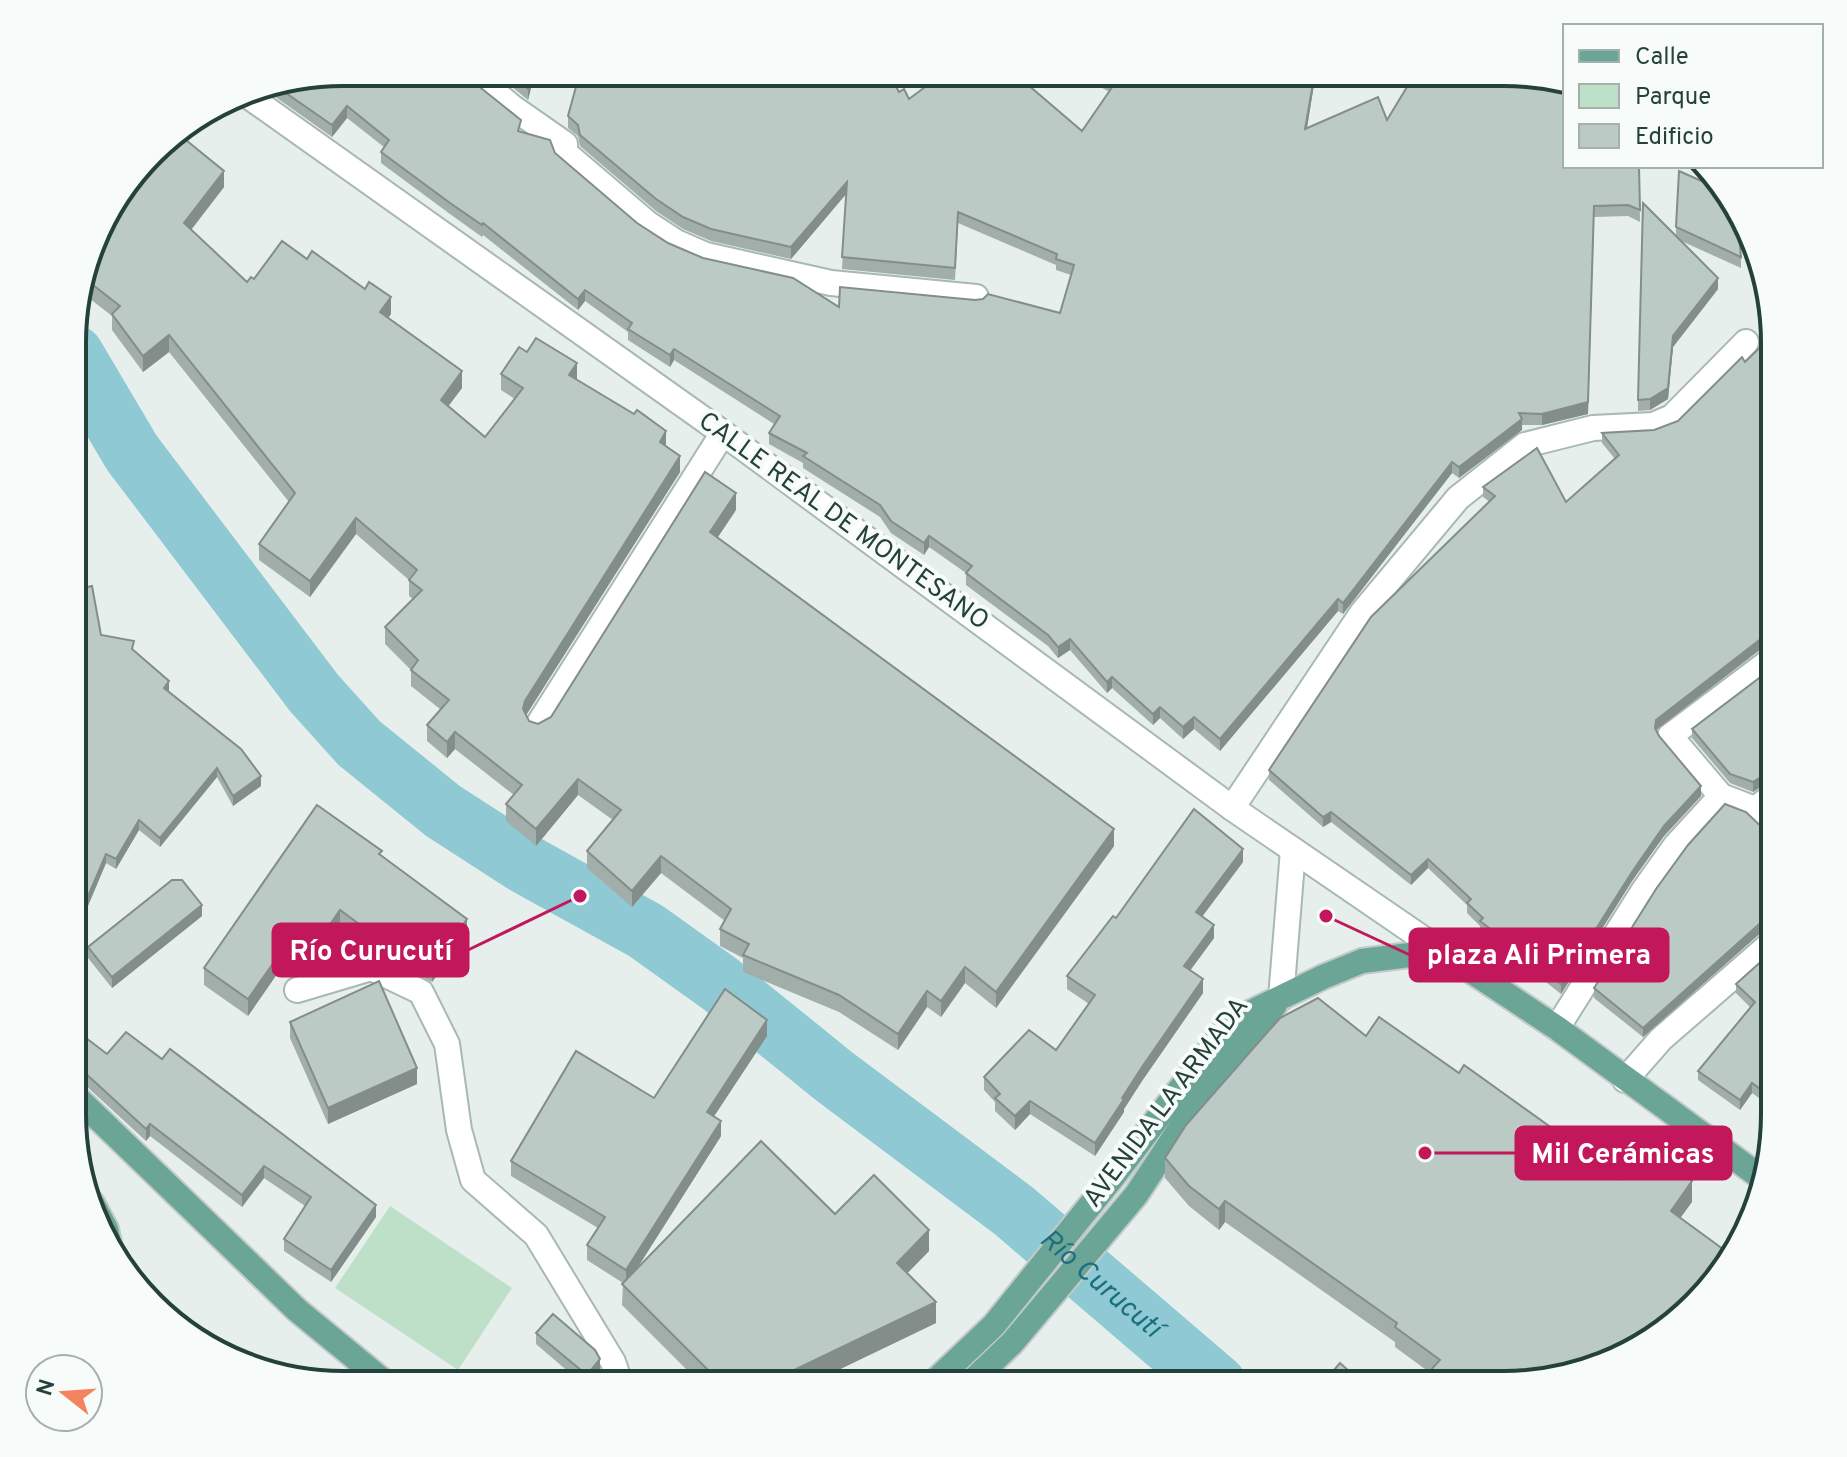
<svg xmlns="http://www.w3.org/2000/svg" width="1847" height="1457" font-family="Overpass,sans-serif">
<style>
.green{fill:#bfe0c8}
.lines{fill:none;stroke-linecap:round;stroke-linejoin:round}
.river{stroke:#8ec9d4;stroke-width:60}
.minor-casing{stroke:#a8b8b2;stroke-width:28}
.major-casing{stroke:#c2cac8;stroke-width:28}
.minor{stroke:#fff;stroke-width:24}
.major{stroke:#6aa596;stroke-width:24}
.wall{fill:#a1aea9}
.shaded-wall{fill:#838d89}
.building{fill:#bbcac4;stroke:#838d89;stroke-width:2}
.labels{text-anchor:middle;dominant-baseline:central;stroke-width:8;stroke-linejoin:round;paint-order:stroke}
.street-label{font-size:26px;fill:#24423a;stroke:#f7fbf9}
.water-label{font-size:28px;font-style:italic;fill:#1c6f80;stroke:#f7fbf9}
.rim{fill:none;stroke:#24423a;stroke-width:4}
.leader{fill:none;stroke:#c2185b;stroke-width:3}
.callout-dot{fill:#c2185b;stroke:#f7fbf9;stroke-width:3}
.callout{fill:#c2185b;stroke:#c2185b;stroke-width:3}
.callout-label{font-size:28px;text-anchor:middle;font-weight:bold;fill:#fff}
</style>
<rect width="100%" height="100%" fill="#e6efeb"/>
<polygon class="green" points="390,1206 512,1288 458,1370 335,1288"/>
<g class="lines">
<path class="river" id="s1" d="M74 355 132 453 314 693 359 743 443 811 525 864 646 931 720 984 835 1077 1014 1211 1217 1385"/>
<defs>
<g id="minor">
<polyline points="470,72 512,107 565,144 565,153 647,223 676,242 706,255 831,283 976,297"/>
<polyline points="244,93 723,433 1232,808 1441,951"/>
<polyline points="538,725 723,433"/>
<polyline points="1721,796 1755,809 1775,794"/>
<polyline points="1232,808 1362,613 1458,498 1525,445 1593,428 1653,425 1672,417 1746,342"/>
<polyline points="1755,809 1775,831"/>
<polyline points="297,990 371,968 421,992 447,1044 459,1130 473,1180 536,1235 613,1362 621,1385"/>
<polyline points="1281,998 1293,850"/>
<polyline points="1557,1028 1644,890 1676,845 1721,796 1670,736 1775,657"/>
<polyline points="1625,1080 1661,1039 1775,940"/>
</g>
<g id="major">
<polyline points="73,1094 297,1310 387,1384"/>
<polyline points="92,1203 106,1229 110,1247"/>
<polyline points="931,1385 994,1325 1113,1177 1231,1022 1323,977 1362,961 1441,951 1557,1028 1763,1179"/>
<polyline points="968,1385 1012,1343 1136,1195 1210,1083 1275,1005"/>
</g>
</defs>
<use href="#minor" class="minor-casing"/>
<use href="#major" class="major-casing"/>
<use href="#minor" class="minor"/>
<use href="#major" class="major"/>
</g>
<g class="wall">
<polygon points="343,72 521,132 555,153 637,223 668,243 703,258 839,307 1060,313 1071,275 1056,270 1056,265 958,223 955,280 842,269 846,194 791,259 711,241 683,229 656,211 580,146 578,136 568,128 568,116 899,92 909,99 1082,131 1110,92 1071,72 1316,72 1307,128 1387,120 1639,166 1640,222 1628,216 1594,217 1588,414 1542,425 1522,425 1522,430 1459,478 1452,473 1343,614 1338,611 1220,751 1194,729 1183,739 1160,718 1153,725 1112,688 1107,693 1070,650 1058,658 1048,646 966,585 966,573 929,547 924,555 891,533 880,517 803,468 803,463 769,444 769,433 774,424 674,360 670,367 628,340 628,332 585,301 578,310 483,235 482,237 450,214 381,163 381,152 384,147 347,118 332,137 260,86"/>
<polygon points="494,72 535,72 528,100"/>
<polygon points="224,187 191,230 247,282 307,259 391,314 388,318 462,388 448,406 485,437 515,399 501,390 501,374 527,352 576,380 666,446 680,472 526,715 529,721 538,724 551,717 736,510 717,538 1114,846 996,1008 965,983 941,1017 927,1007 898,1050 839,1012 743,972 743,958 720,946 720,929 725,921 661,873 632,907 587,868 587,851 613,820 578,795 536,846 506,821 506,804 514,795 455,749 447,758 427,741 427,725 440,709 411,686 411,670 385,644 385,627 413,599 409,596 409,580 356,534 310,597 259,560 259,544 289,502 169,352 143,372 112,330 112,316 80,291 108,208"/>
<polygon points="1676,227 1741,257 1741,268 1679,240 1718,289 1673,347 1668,399 1650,410 1638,411 1638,400 1676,236"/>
<polygon points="1775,343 1775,642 1766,645 1656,730 1659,736 1701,796 1664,836 1632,881 1561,994 1480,930 1480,926 1467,913 1467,905 1428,868 1411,885 1331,822 1323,827 1269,780 1269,770 1490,502 1483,497 1483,487 1566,502 1615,459 1602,443 1602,433 1654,430 1678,421 1745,362"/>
<polygon points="74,590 101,635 134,650 169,692 261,786 233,806 217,777 160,847 139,830 116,869 106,863 74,939"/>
<polygon points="1775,666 1775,780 1772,779 1753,792 1730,783 1692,738 1692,729"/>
<polygon points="1770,835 1775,835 1775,925 1765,929 1643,1037 1594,998 1594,988"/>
<polygon points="382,855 467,935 432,982 378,955 340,927 313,966 293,951 248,1016 204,985 204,968"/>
<polygon points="1243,862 1202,916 1214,938 1190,970 1203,993 1142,1081 1124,1109 1124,1112 1095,1156 1030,1114 1015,1130 995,1111 995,1102 984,1090 984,1077 1056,1050 1089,1004 1067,989 1067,976 1116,918"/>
<polygon points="202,916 112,988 88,958 88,947"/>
<polygon points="1775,949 1774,1109 1752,1093 1740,1110 1698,1080 1698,1071 1750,1007 1736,993 1736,984"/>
<polygon points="290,1022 417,1084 328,1124 290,1038"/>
<polygon points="73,1028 107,1054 376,1217 331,1282 284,1251 284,1239 305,1206 264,1178 242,1207 150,1136 146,1141 83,1083 76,1079 73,1080"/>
<polygon points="767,1036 714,1116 721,1136 637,1268 835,1214 929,1251 907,1273 936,1323 807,1385 702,1385 622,1305 623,1283 587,1260 587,1245 598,1228 511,1176 511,1161 654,1098"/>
<polygon points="1366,1036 1459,1073 1623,1179 1692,1202 1429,1372 1395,1347 1395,1342 1225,1222 1219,1230 1189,1206 1165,1178 1165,1158"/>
<polygon points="536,1333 600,1370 588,1385 584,1385 536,1344"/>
</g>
<g class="shaded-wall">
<polygon points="532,72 535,72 528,100 528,89"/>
<polygon points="1315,72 1316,72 1305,140 1305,129"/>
<polygon points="347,106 347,118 332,137 332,125"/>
<polygon points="224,171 224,187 184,239 184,223"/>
<polygon points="847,182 847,193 791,259 791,247"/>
<polygon points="1594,217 1588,414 1542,425 1542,414"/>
<polygon points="1718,278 1718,289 1673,347 1668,399 1650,410 1650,399 1673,336"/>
<polygon points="585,290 585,301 578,310 578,299"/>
<polygon points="391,297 391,314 380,329 380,312"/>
<polygon points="169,335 169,352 143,372 143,356"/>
<polygon points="674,349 674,360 670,367 670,355"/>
<polygon points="577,363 577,379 569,392 569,375"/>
<polygon points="462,371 462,388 441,416 441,400"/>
<polygon points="1522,419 1522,430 1459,478 1459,467"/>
<polygon points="666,431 666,448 660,442"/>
<polygon points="680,456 680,472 525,717 523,709 525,701"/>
<polygon points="1452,462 1452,473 1343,614 1343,603"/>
<polygon points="736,493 736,510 710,549 710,532"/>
<polygon points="356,518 356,534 310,597 310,581"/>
<polygon points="929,536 929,547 924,555 924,543"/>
<polygon points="1338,599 1338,611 1220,751 1220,739"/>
<polygon points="1774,632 1774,642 1766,645 1656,730 1655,728 1656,720 1766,635"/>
<polygon points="1070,639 1070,650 1058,658 1058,647"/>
<polygon points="1112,677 1112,688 1107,693 1107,682"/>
<polygon points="169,681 169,691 164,697 164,688"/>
<polygon points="1160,707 1160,718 1153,725 1153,714"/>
<polygon points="1194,717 1194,729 1183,739 1183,727"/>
<polygon points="455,732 455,749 447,758 447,742"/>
<polygon points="217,768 217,777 160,847 160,838"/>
<polygon points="1772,770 1772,779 1753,792 1753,782"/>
<polygon points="261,776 261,786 233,806 233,796"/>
<polygon points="578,779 578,795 536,846 536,829"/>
<polygon points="1701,786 1701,796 1664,836 1632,881 1561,994 1561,984 1632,872 1664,826"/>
<polygon points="1331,812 1331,822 1323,827 1323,817"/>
<polygon points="139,820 139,830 116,869 116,859"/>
<polygon points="1114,829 1114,846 996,1008 996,992"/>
<polygon points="1243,849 1243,862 1196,925 1196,912"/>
<polygon points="106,854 106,863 74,939 74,929"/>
<polygon points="661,856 661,873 632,907 632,891"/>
<polygon points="1428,859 1428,868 1411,885 1411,875"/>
<polygon points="202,905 202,916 112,988 112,977"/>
<polygon points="340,910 340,927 313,966 313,949"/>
<polygon points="1773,915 1773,925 1765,929 1643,1037 1643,1028 1765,919"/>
<polygon points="467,919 467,935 432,982 432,966"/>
<polygon points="1214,925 1214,938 1184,979 1184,966"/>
<polygon points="293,935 293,951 248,1016 248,999"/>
<polygon points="965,967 965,983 941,1017 941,1001"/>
<polygon points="1203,979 1203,993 1142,1081 1124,1109 1124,1112 1095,1156 1095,1143 1122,1098"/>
<polygon points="927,991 927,1007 898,1050 898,1034"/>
<polygon points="767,1020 767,1036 707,1127 707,1112"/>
<polygon points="417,1068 417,1084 328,1124 328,1108"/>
<polygon points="1752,1083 1752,1093 1740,1110 1740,1100"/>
<polygon points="1030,1101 1030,1114 1015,1130 1015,1116"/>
<polygon points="721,1121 721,1136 626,1286 626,1270"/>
<polygon points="150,1124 150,1136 146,1141 146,1129"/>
<polygon points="264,1166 264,1178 242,1207 242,1195"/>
<polygon points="1692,1181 1692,1202 1671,1231 1671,1211"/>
<polygon points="1225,1201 1225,1222 1219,1230 1219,1209"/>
<polygon points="376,1205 376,1217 331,1282 331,1270"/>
<polygon points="929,1230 929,1251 897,1284 897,1263"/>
<polygon points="936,1302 936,1323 807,1385 763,1385"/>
<polygon points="600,1359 600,1370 588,1385 587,1385 587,1375"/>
</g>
<g class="building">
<polygon points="343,72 461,72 521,120 518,131 550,140 555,153 637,223 668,243 703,258 793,278 839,307 840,287 975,300 983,299 988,294 1060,313 1074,265 1056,259 1057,254 958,212 955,268 842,257 847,182 791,247 711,229 683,217 656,199 580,135 578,125 568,116 580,72 888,72 899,92 904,89 909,99 945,72 1013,72 1082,131 1115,83 1093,72 1315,72 1305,129 1378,97 1387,120 1416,72 1521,73 1565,83 1565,166 1639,166 1640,210 1628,205 1594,206 1588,402 1542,414 1519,413 1522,419 1459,467 1452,462 1343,603 1338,599 1220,739 1194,717 1183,727 1160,707 1153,714 1112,677 1107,682 1070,639 1058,647 1048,635 966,573 972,566 929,536 924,543 891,521 880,505 803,456 807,453 769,433 780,416 674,349 670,355 628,329 632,323 585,290 578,299 483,223 482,225 450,203 381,152 389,140 347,106 332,125 273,84"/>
<polygon points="508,72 532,72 528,89"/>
<polygon points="176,132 224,171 184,223 247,282 251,277 254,279 282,241 307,259 312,251 365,289 369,282 391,297 380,312 462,371 441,400 485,437 523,388 501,374 519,347 527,352 536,338 577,363 569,375 634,414 637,410 666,431 660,442 680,456 525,701 523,709 529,721 538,724 551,717 705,472 736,493 710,532 1114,829 996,992 965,967 941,1001 927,991 898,1034 839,995 743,955 749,944 720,929 731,909 661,856 632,891 587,851 621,810 578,779 536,829 506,804 522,785 455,732 447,742 427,725 449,700 411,670 418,660 385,627 422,590 409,580 417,570 356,518 310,581 259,544 295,493 169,335 143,356 112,314 120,306 84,278 108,208 165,139"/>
<polygon points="1679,171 1722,190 1737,210 1741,257 1676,227"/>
<polygon points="1643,203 1718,278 1673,336 1668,388 1650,399 1638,400"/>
<polygon points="1773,335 1775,343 1775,633 1766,635 1656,720 1655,728 1659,736 1701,786 1664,826 1632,872 1561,984 1480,921 1483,918 1467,903 1471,899 1428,859 1411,875 1331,812 1323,817 1269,770 1371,617 1495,496 1483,487 1537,448 1566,502 1619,455 1602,433 1654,430 1678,421 1742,357 1745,362"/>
<polygon points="92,586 101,635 134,641 132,649 169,681 164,688 241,749 261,776 233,796 217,768 160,838 139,820 116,859 106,854 74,929 74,590"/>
<polygon points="1775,666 1775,770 1772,770 1753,782 1730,774 1692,729"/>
<polygon points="1725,804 1746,812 1770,835 1775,835 1775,916 1765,919 1643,1028 1594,988 1656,889 1688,845"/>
<polygon points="317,805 382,851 379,854 467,919 432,966 378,938 340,910 313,949 293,935 248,999 204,968"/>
<polygon points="1194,809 1243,849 1196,912 1214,925 1184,966 1203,979 1142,1067 1122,1098 1124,1099 1095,1143 1030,1101 1015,1116 995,1098 1000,1094 984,1077 1029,1030 1056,1050 1095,995 1067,976 1113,916 1116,918"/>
<polygon points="172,880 182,880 202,905 112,977 88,947"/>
<polygon points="1775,949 1774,1099 1752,1083 1740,1100 1698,1071 1755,1002 1736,984"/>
<polygon points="379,981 417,1068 328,1108 290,1022"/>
<polygon points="725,989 767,1020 707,1112 721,1121 626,1270 587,1245 605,1217 511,1161 576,1051 654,1098"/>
<polygon points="1318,998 1366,1036 1379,1017 1459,1073 1464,1065 1623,1179 1644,1150 1658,1160 1660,1158 1692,1181 1671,1211 1731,1255 1707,1293 1608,1364 1504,1385 1417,1385 1440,1360 1395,1327 1397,1323 1225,1201 1219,1209 1189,1186 1165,1158 1186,1125 1280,1018"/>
<polygon points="73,1028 107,1054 126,1032 162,1059 170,1049 376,1205 331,1270 284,1239 311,1197 264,1166 242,1195 150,1124 146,1129 83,1071 76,1067 73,1068"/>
<polygon points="761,1141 835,1214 874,1175 929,1230 897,1263 936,1302 763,1385 723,1385 622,1284"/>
<polygon points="553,1314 595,1350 600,1359 587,1375 536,1333"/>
<polygon points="1340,1363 1359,1380 1355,1385 1321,1385"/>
</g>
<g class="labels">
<g class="street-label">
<text transform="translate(843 522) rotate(36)">CALLE REAL DE MONTESANO</text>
<text transform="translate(1167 1103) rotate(-53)">AVENIDA LA ARMADA</text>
</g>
<g class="water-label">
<text stroke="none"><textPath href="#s1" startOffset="1402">Río Curucutí</textPath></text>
</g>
</g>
<path d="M0 0H1847V1457H0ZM343 86H1504A257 257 0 0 1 1761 343V1114A257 257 0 0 1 1504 1371H343A257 257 0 0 1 86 1114V343A257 257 0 0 1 343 86Z" fill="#f7fbf9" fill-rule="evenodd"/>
<path class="rim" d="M343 86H1504A257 257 0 0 1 1761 343V1114A257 257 0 0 1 1504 1371H343A257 257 0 0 1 86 1114V343A257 257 0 0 1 343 86Z"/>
<path class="leader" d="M580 896L468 950M1326 916L1410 955M1425 1153L1516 1153"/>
<g class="callout-dot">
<circle cx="580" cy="896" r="8"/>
<circle cx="1326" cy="916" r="8"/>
<circle cx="1425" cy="1153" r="8"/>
</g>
<g class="callout">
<rect x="273" y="924" width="195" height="52" rx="8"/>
<rect x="1410" y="929" width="258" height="52" rx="8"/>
<rect x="1516" y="1127" width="215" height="52" rx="8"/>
</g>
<g class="callout-label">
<text x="371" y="960">Río Curucutí</text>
<text x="1539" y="964">plaza Ali Primera</text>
<text x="1623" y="1163">Mil Cerámicas</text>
</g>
<rect x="1563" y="24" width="260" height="144" fill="#f7fbf9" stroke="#a3b1ad" stroke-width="2"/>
<rect x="1579" y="50" width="40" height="12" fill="#6aa596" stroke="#a3b1ad" stroke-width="2"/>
<text x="1635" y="64" font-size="24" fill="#24423a">Calle</text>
<rect x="1579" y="84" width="40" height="24" fill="#bfe0c8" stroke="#a3b1ad" stroke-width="2"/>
<text x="1635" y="104" font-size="24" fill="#24423a">Parque</text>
<rect x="1579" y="124" width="40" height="24" fill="#bbcac4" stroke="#a3b1ad" stroke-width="2"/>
<text x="1635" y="144" font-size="24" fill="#24423a">Edificio</text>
<g transform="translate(64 1393) rotate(287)"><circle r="38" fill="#f7fbf9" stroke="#a3b1ad" stroke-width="2"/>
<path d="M0-6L14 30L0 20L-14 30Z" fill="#f4845f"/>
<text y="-12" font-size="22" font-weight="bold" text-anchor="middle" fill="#24423a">N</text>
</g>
</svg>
